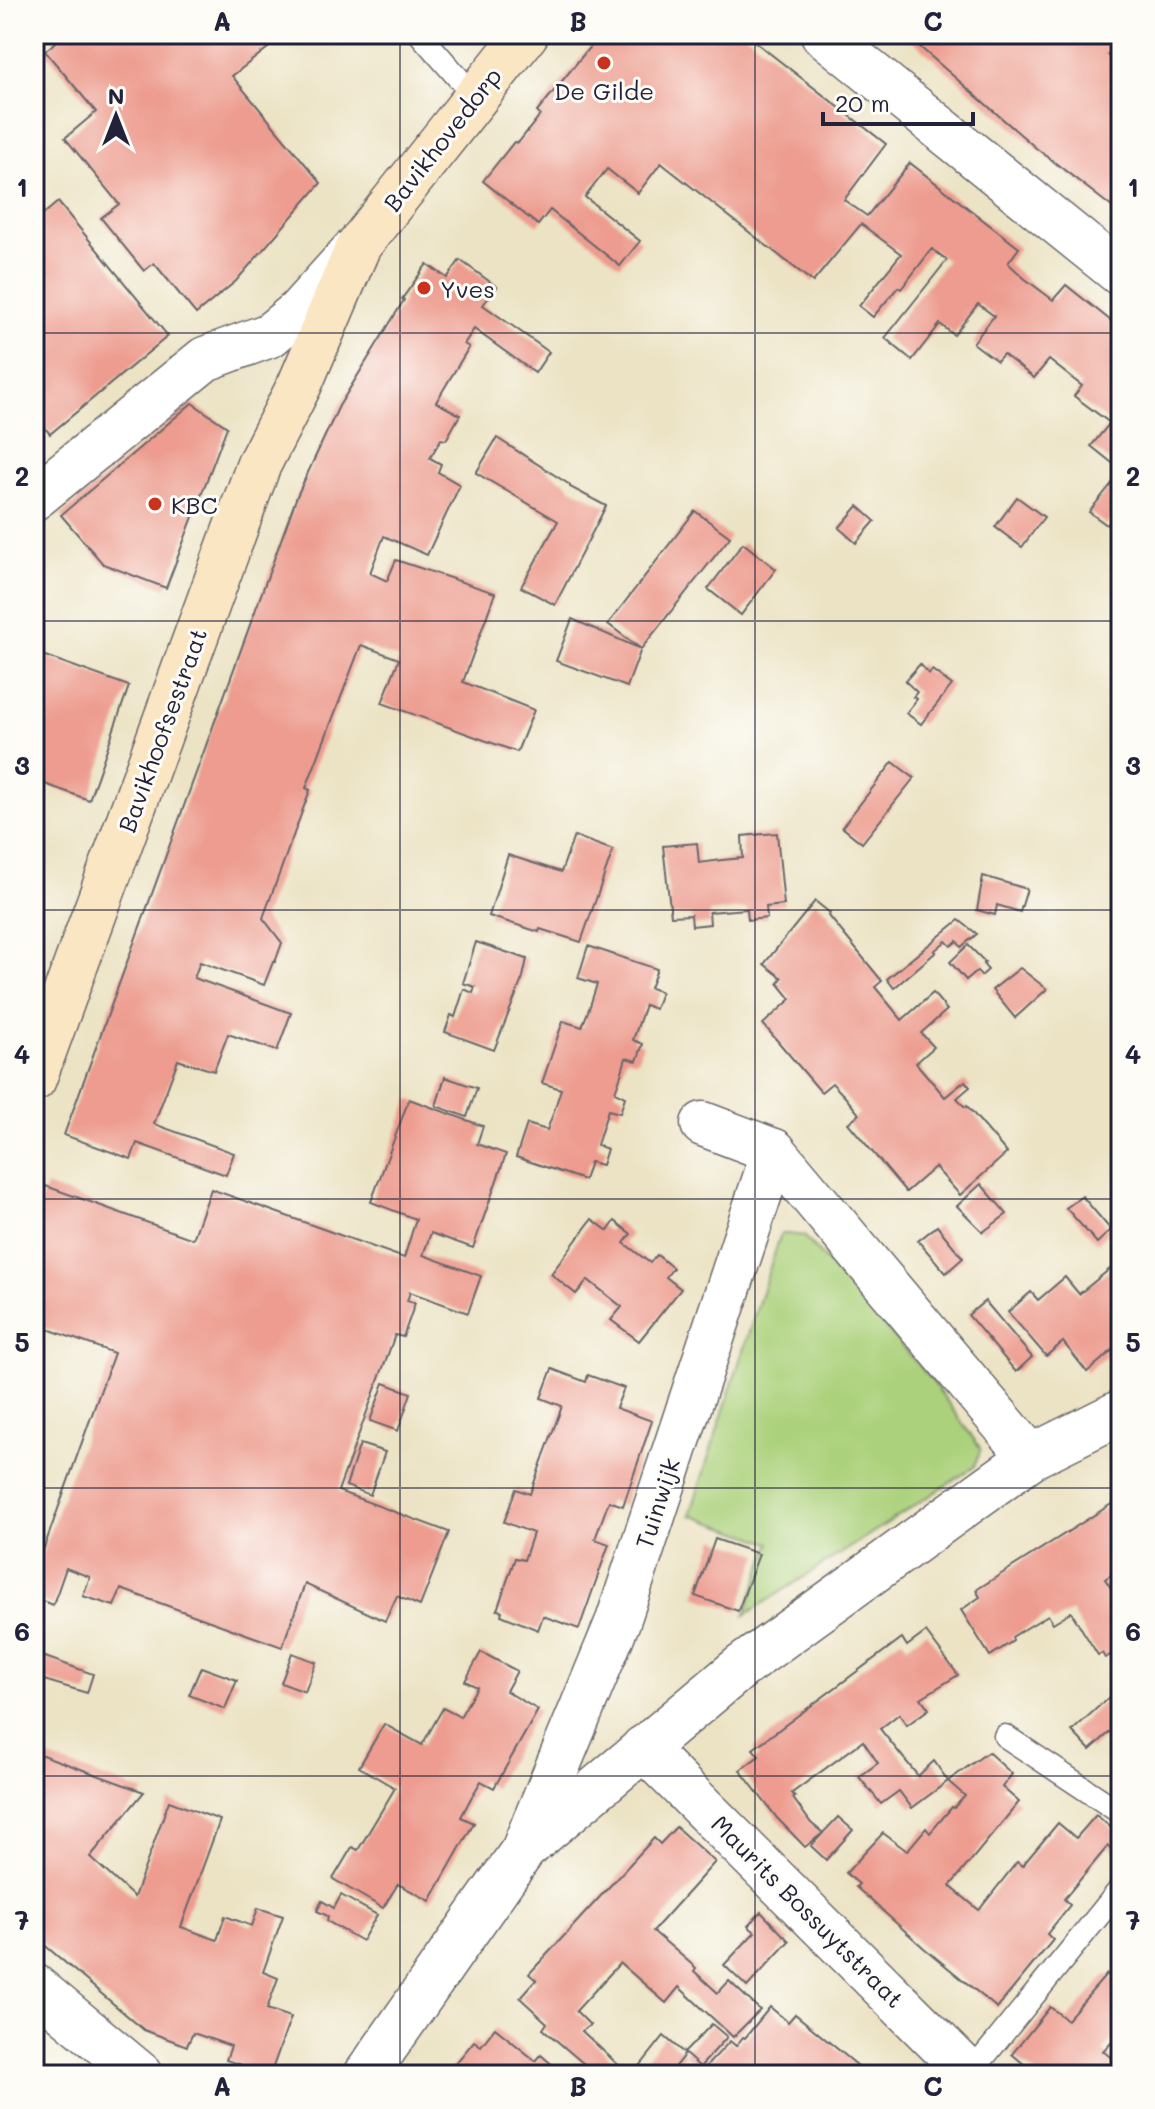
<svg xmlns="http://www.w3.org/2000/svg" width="1155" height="2109" font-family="Mali,sans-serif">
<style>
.green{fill:#acd17b;stroke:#677a5b;stroke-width:2}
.building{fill:#ed9c8f}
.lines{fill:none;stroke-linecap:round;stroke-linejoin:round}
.lane-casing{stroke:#69666b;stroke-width:25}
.street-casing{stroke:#69666b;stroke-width:47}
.secondary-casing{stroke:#69666b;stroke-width:47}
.lane{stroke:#fff;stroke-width:22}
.street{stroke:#fff;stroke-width:44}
.secondary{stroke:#fbe6c4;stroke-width:44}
.grid{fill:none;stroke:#22223b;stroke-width:2;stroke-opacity:0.55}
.poi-dot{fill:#c8321e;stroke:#fdfcf7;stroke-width:3}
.labels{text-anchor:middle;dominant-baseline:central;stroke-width:6;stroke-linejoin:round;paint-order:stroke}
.poi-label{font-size:24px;fill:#22223b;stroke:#fdfcf7;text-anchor:start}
.street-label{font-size:24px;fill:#22223b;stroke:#fdfcf7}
.neatline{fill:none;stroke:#22223b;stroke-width:3}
.grid-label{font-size:26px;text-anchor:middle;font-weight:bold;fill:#22223b}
</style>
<rect width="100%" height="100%" fill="#fdfcf7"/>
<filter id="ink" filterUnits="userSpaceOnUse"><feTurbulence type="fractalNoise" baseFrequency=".0125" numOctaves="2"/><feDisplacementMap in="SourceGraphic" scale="16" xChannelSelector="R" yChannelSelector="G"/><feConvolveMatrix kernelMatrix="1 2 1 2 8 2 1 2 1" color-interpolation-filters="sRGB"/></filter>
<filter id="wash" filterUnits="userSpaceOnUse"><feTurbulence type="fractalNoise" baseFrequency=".006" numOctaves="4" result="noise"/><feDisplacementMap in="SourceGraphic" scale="32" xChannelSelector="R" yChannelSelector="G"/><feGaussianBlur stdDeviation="1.8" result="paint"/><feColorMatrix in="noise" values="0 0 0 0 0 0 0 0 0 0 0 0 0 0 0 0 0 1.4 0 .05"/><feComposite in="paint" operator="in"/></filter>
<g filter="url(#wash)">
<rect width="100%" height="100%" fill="#ece3c4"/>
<polygon class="green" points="781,1233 804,1236 930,1378 981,1449 974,1467 745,1615 771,1543 690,1515"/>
<g id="blocks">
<g class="building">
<polygon points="65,34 265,34 273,44 232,76 321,183 236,281 196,314 154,263 144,271 101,218 119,204 65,138 96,112 45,51"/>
<polygon points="600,34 745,34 886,144 844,200 867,216 910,163 1019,248 1008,263 1024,278 1053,300 1066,285 1121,329 1121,470 1091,446 1110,423 1074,396 1082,386 1049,360 1034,378 1003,354 997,361 973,343 994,316 978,304 954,335 940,324 912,360 885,338 947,260 932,249 901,289 898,287 873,317 859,306 901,254 861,224 813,282 661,163 638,193 607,169 585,197 640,241 620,266 550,210 538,225 483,181 514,142 518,143 540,115 537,112"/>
<polygon points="905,34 1121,34 1121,43 1108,55 1121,66 1121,214 1036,148"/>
<polygon points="58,202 168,336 50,434 34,415 34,222"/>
<polygon points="460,260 497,287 483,305 549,352 535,373 474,329 464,344 469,347 436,402 460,415 446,440 441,439 430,458 441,464 438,472 460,485 427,555 384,536 370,573 387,581 396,560 495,593 463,682 534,710 517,752 382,703 399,659 361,645 306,788 310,790 263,918 282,943 275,962 273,962 264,985 200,962 194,978 291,1013 277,1051 228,1034 214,1071 178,1060 154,1124 234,1153 226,1175 137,1143 131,1159 64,1135 297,496 339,406 404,300 402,299 427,264 447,278"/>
<polygon points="192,403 227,427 166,588 103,564 61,515"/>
<polygon points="497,438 570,485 570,487 606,506 555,605 521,587 558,521 476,473"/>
<polygon points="1121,472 1121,507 1107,525 1089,512"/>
<polygon points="1017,497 1044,517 1022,547 995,527"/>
<polygon points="858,506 875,521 856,543 839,528"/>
<polygon points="695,511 730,537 641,649 608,624"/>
<polygon points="743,543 776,569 741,615 708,589"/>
<polygon points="572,619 641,649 627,687 556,661"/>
<polygon points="34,652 129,686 89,800 34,780"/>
<polygon points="920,664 929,674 932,670 952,685 921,724 906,713 917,699 913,697 917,692 905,681"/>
<polygon points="893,762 914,778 862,843 842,827"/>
<polygon points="777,833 784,905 766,907 767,918 748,920 747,909 709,912 710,924 692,926 691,915 671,916 663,846 697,843 699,863 722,860 743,858 742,836"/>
<polygon points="574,836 613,850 581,942 540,929 539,932 489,916 508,855 561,872"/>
<polygon points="983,876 1027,889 1020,912 997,905 995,915 977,910"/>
<polygon points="815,901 830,913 829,916 882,981 875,987 902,1020 933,993 947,1010 921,1033 934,1047 916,1063 945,1097 965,1081 970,1087 957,1098 965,1107 967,1106 1007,1153 960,1195 935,1167 906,1192 848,1123 859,1114 846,1098 832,1083 821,1092 763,1024 791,999 778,983 782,978 764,964"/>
<polygon points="959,920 977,934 961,947 957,941 951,946 946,941 934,951 936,952 894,988 887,979"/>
<polygon points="476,942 527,959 523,977 494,1050 445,1032 451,1015 455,1017 464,989 473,993 475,987 463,983"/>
<polygon points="968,945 985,962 983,964 988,970 981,976 977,971 966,980 950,962"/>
<polygon points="588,946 657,969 650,988 661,992 655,1009 645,1005 633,1040 643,1044 637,1061 626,1058 621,1075 615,1092 625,1097 620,1113 608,1110 597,1145 607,1149 602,1165 590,1162 584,1180 516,1157 527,1124 547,1130 554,1111 561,1089 542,1083 563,1021 582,1027 590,1006 597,984 578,978"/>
<polygon points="1020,968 1047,989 1015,1018 992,990"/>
<polygon points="445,1077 477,1088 467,1117 436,1106"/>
<polygon points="409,1099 483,1126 477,1144 506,1154 473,1248 431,1233 423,1255 481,1276 468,1313 410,1292 407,1301 415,1303 403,1337 395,1335 338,1491 449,1532 420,1606 397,1596 385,1621 305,1584 282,1647 121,1589 114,1606 83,1596 90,1577 66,1568 53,1605 34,1598 34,1557 40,1559 114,1353 34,1324 34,1220 46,1186 193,1239 211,1189 404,1258 416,1219 371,1202"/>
<polygon points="981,1184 1007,1214 983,1232 957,1206"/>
<polygon points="1082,1196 1111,1230 1097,1243 1066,1208"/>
<polygon points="592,1219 608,1231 615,1221 631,1234 624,1243 650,1263 657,1255 673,1268 666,1277 681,1289 639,1341 611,1320 622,1307 588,1280 576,1294 551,1274"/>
<polygon points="937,1226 963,1258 946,1273 918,1241"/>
<polygon points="1121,1260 1121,1343 1087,1372 1063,1342 1046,1356 1008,1312 1031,1292 1038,1300 1065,1277 1079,1294"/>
<polygon points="985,1301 1032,1357 1016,1372 968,1315"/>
<polygon points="552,1369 586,1382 588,1375 624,1388 616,1408 652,1421 623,1506 609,1501 595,1539 609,1544 579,1629 543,1616 538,1630 501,1615 502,1611 497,1610 515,1558 524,1560 533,1533 504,1522 516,1489 530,1494 562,1406 541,1398"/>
<polygon points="384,1383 411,1393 398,1431 370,1421"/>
<polygon points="360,1444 385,1452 370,1495 346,1486"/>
<polygon points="1121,1498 1121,1568 1105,1579 1121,1603 1121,1649 1105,1658 1102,1653 1098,1655 1071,1612 1053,1623 1048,1615 1012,1637 1013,1641 990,1656 961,1610 980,1597 976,1590"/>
<polygon points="715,1539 759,1554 738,1611 695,1596"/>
<polygon points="926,1632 958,1675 921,1698 929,1709 907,1725 899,1714 880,1729 918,1776 934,1761 948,1781 912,1808 899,1791 881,1804 859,1777 878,1763 863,1741 792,1793 795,1797 793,1798 811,1823 823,1833 838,1817 853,1830 826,1860 811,1846 823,1833 805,1847 777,1818 740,1770 759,1756 753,1749 902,1638 907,1646"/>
<polygon points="481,1652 517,1671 506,1691 538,1710 494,1788 481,1781 471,1798 461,1817 474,1823 430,1901 398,1884 383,1908 333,1879 352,1847 358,1850 395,1788 359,1767 384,1724 422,1745 443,1708 460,1717 477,1687 465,1681"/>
<polygon points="34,1653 93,1674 87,1693 34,1677"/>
<polygon points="292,1653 316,1662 305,1692 281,1683"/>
<polygon points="201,1667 237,1680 225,1709 189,1695"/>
<polygon points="1121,1686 1121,1722 1090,1750 1072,1731"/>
<polygon points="34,1752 144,1792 90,1857 134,1897 169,1801 220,1820 181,1927 217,1940 225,1916 252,1926 258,1908 283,1916 263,1972 278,1978 267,2009 291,2017 270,2075 226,2060 231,2046 193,2033 187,2046 144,2030 34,1936"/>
<polygon points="988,1752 1012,1774 1002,1787 1019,1802 950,1886 979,1910 1017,1862 1022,1866 1058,1823 1076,1838 1096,1815 1121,1836 1121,1844 1115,1852 1108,1846 1064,1899 1070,1905 1047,1934 1053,1940 997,2008 924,1948 856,1887 859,1884 846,1873 883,1833 907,1851 926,1828 930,1833 952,1807 954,1808 965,1796 948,1781"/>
<polygon points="676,1827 715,1862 653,1931 696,1968 694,1971 718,1993 729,1981 760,2010 733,2037 679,1987 666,2003 620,1963 576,2011 590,2025 582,2031 629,2075 597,2075 543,2029 547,2023 520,1998 536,1980 529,1974 654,1838 660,1844"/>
<polygon points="341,1895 377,1915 362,1941 327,1921 328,1916 317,1911 322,1901 334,1908"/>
<polygon points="761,1912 789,1941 747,1987 724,1965 755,1932 748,1926"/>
<polygon points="1107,1974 1121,1986 1121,2031 1103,2051 1121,2066 1121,2075 1037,2075 1012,2054 1050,2007 1067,2020"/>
<polygon points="770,2007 788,2022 795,2014 869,2075 698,2075 730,2041 736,2046 743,2037 745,2038"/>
<polygon points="712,2024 727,2037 700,2067 684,2053"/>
<polygon points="495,2028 536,2061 541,2055 564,2075 446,2075 474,2041 481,2046"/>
<polygon points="664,2036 685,2054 668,2075 633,2075"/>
<polygon points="34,2054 58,2075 34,2075"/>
</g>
</g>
</g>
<g filter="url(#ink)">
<use href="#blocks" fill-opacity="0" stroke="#69666b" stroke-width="2"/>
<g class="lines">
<defs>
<g id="lane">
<polyline points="420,34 475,97"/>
<polyline points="1005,1736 1121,1813"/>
<polyline points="970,2074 1121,1888"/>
</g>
<g id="street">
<polyline points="823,34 1121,274"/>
<polyline points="34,498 205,359 270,335 298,312 354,250"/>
<polyline points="703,1124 774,1151 1031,1457"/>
<polyline points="643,1748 971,2075"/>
<polyline points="526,1843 618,1621 774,1151"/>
<polyline points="34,1986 141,2075"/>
<polyline points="366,2075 524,1849 741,1667 1031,1457 1121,1412"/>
</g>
<polyline id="secondary" points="34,1079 259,464 300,384 359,245 526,34"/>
</defs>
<use href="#lane" class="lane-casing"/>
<use href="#street" class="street-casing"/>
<use href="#secondary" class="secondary-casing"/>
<use href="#lane" class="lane"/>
<use href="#street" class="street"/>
<use href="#secondary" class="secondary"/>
</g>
</g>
<path class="grid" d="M400 34V2075M755 34V2075M34 333H1121M34 621H1121M34 910H1121M34 1199H1121M34 1488H1121M34 1776H1121"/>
<g class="poi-dot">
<circle cx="604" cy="63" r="8"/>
<circle cx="424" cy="288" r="8"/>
<circle cx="155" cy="504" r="8"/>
</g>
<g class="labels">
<g class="poi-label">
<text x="604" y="90" text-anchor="middle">De Gilde</text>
<text x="440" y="288">Yves</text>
<text x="171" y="504">KBC</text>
</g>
<g class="street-label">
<text transform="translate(442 139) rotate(-52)">Bavikhovedorp</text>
<text transform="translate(162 730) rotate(-70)">Bavikhoofsestraat</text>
<text transform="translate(657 1503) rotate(-72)">Tuinwijk</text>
<text transform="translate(808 1911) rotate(45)">Maurits Bossuytstraat</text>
</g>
</g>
<rect width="1155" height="2109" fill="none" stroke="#fdfcf7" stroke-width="88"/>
<g transform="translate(116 116)" stroke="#fdfcf7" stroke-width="6" paint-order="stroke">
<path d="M0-6L14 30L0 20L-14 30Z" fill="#22223b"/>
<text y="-12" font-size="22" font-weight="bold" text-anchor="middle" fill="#22223b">N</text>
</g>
<path d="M823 112v12h150v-12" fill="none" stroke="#22223b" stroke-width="4"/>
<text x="835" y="112" font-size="24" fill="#22223b" stroke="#fdfcf7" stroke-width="6" paint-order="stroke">20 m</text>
<rect x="44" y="44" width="1067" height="2021" class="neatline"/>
<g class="grid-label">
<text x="222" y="31">A</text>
<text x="578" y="31">B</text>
<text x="933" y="31">C</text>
<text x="22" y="197">1</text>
<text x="1133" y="197">1</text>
<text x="22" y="486">2</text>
<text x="1133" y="486">2</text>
<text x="22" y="775">3</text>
<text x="1133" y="775">3</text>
<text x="22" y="1064">4</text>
<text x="1133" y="1064">4</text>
<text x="22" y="1352">5</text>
<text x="1133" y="1352">5</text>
<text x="22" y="1641">6</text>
<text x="1133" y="1641">6</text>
<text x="22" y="1930">7</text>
<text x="1133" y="1930">7</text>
<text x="222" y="2096">A</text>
<text x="578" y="2096">B</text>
<text x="933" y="2096">C</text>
</g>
</svg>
